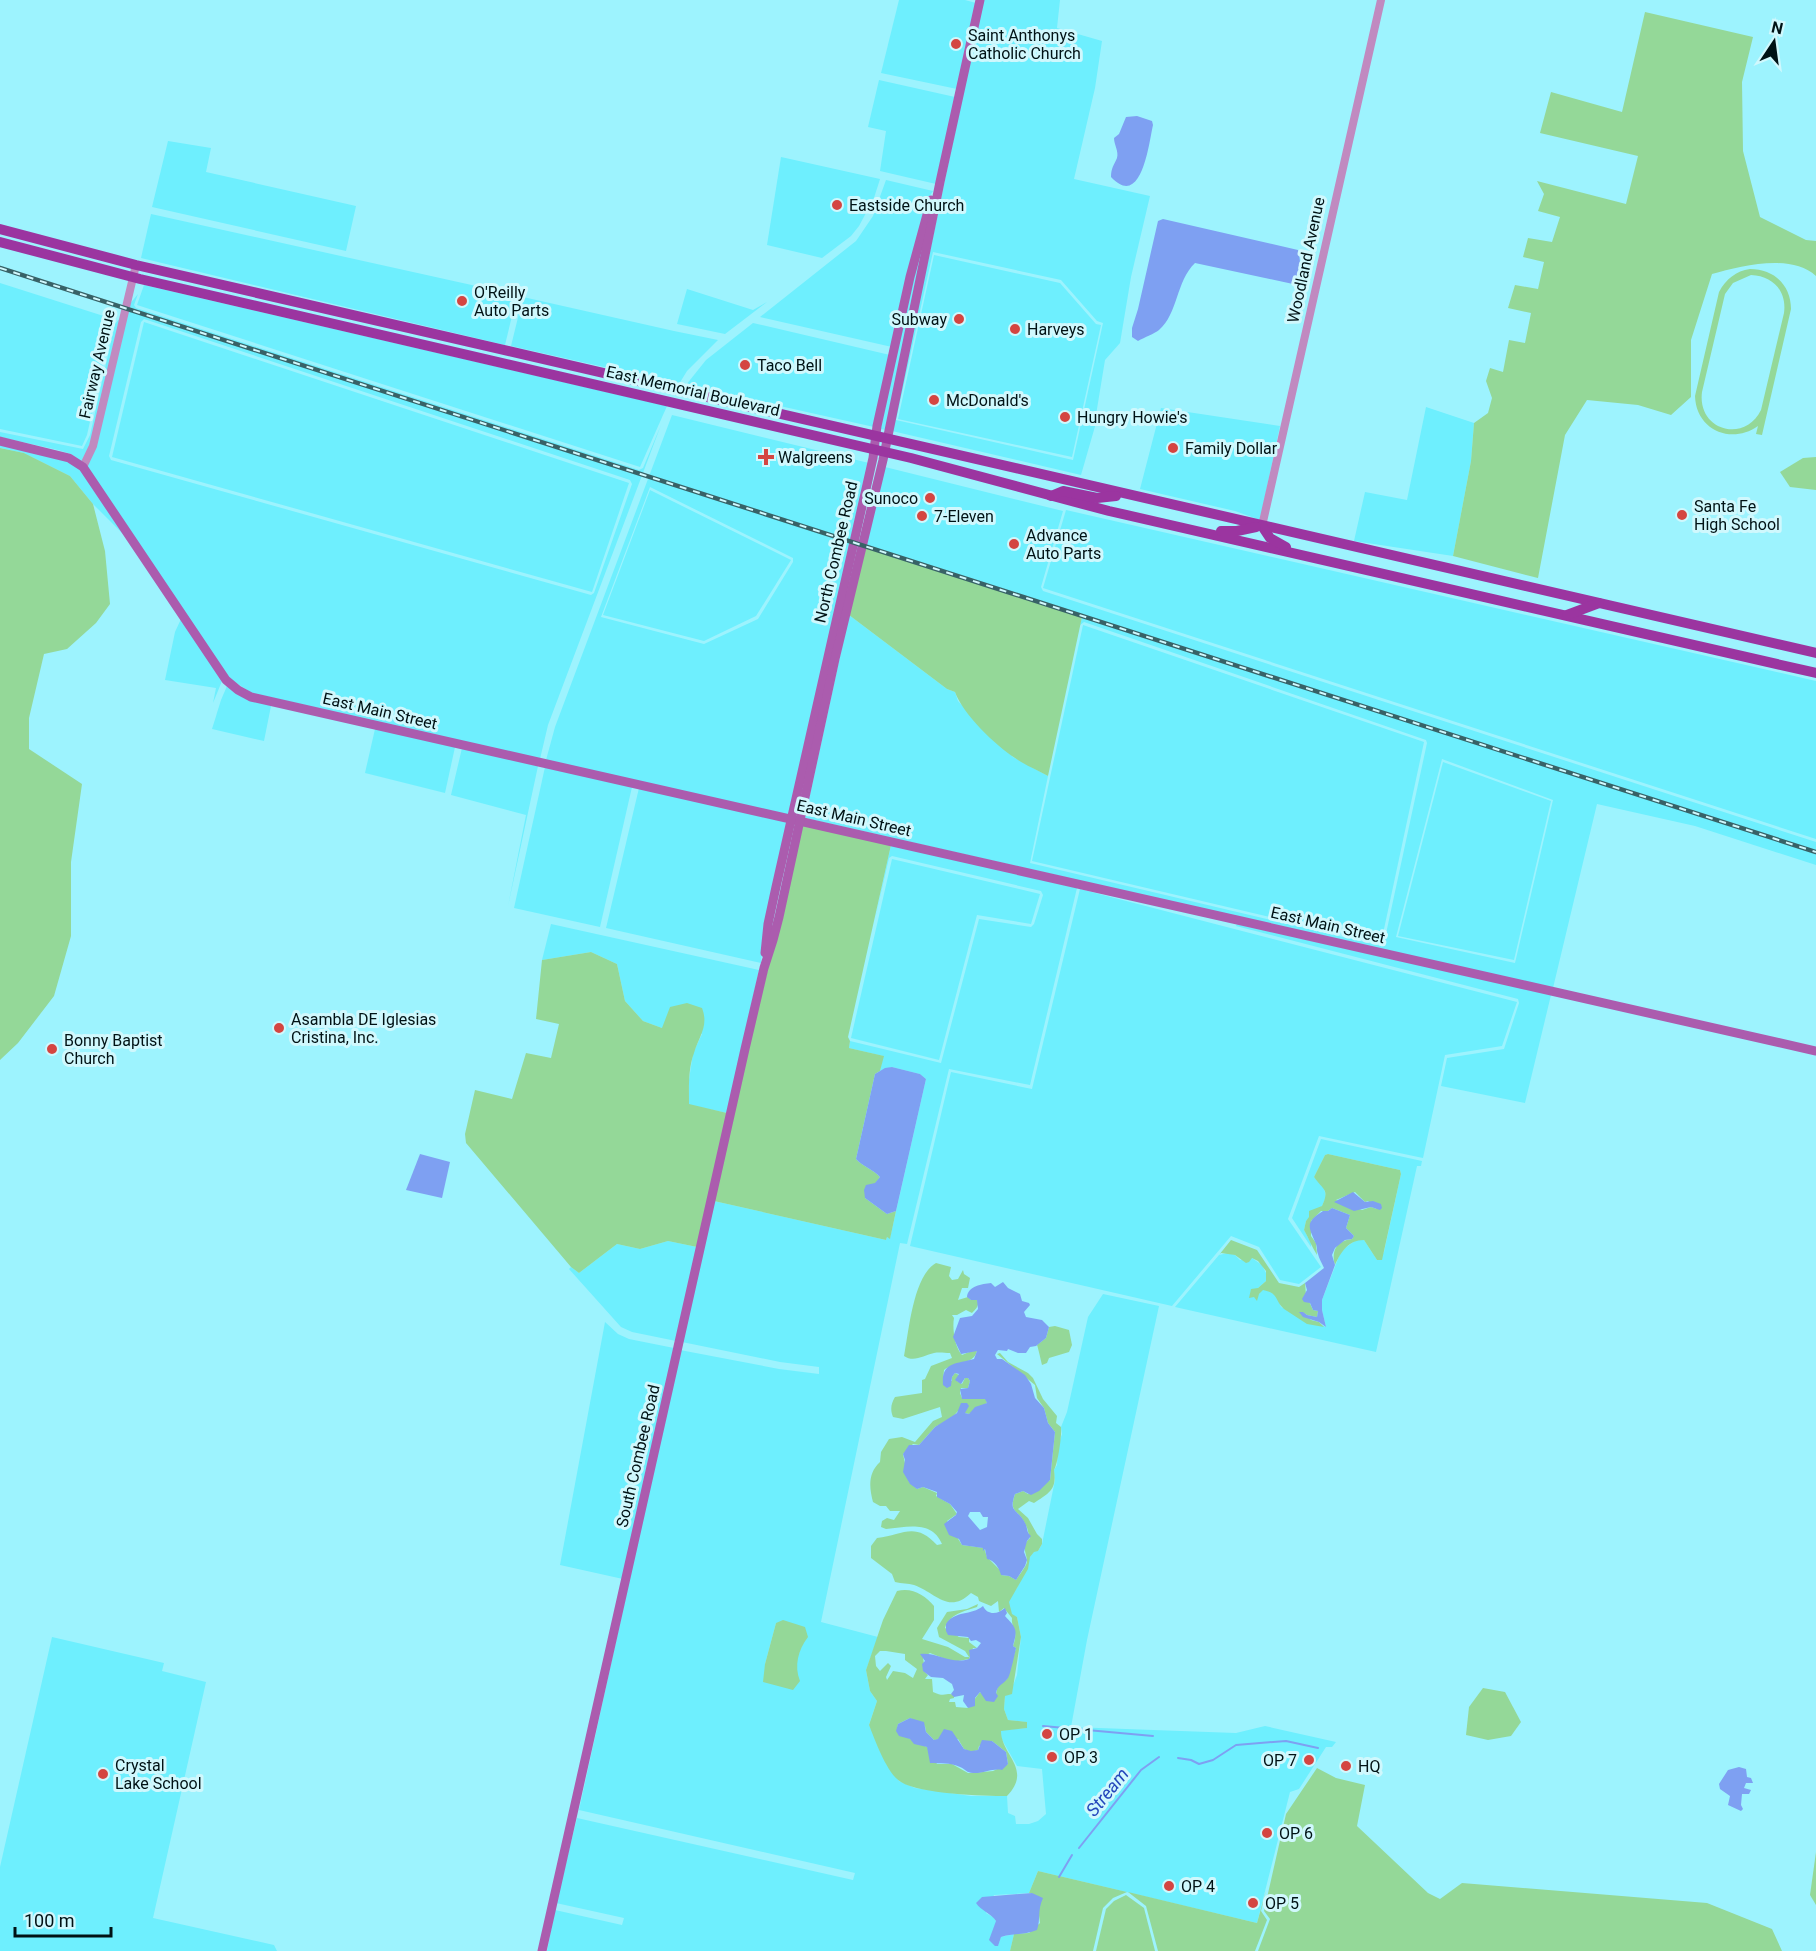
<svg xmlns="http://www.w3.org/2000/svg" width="1816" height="1951" font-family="Roboto,sans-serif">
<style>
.built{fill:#6eeffe;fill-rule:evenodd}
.green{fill:#94d898;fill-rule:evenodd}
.water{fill:#7ea0f2;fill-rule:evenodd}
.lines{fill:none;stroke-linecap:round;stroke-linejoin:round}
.stream{stroke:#7ea0f2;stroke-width:2}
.tertiary{stroke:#c08ac0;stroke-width:8}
.secondary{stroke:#ab5cae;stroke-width:9}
.primary{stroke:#9b35a0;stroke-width:10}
.rail-casing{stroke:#386267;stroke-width:4.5}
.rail{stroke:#d0f8fd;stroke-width:2;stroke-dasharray:7;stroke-linecap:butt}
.poi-dot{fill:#d44541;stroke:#d0f8fd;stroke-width:2}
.labels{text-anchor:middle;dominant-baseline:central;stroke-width:6;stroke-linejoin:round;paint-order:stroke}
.poi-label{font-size:16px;fill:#001215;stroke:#d0f8fd;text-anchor:start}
.street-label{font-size:16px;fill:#001215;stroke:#d0f8fd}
.water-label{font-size:18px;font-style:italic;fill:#2447bc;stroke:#d0f8fd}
</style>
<rect width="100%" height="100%" fill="#9df3fe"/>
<g class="built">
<polygon points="899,0 965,0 976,3 957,89 881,73"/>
<path d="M983 0H1060L1057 28 1102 41 1095 88 1074 179 1150 196 1131 277 1120 343 1105 360 1096 415 1098 416 1081 475 892 431ZM933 252 1061 280 1097 321 1103 323 1073 460 896 420Z"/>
<polygon points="879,80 955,97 936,184 880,171 886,131 868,127"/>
<polygon points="168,141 211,148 206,172 356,206 346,251 152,207"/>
<polygon points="781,157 880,179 874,198 859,226 851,236 822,258 767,245"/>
<polygon points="886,180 933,191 927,200 892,347 760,317 856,241 873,216"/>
<polygon points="151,214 517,295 505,345 141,258"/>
<polygon points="929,216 886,430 880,429 913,278"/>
<polygon points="934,255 1060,283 1096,324 1101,325 1072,457 898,419"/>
<polygon points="0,283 113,319 87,435 82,446 0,429"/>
<polygon points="144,285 667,406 640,467 137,305"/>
<polygon points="687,289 753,310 767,302 725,334 677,324"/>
<path d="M138 294 134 305 136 308 639 470 643 468 661 425 548 725 540 759 252 693 230 679 87 467 129 305ZM144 319 630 480 632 484 594 593 591 595 111 460 109 456 141 322Z"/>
<polygon points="523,297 674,331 718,340 687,371 679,384 511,346"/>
<polygon points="120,318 90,445 82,462 71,454 58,450 0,437 0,432 83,449 90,435 115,324"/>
<polygon points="144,322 629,483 592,592 112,457"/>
<polygon points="753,323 890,355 874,427 686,385 706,360"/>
<polygon points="1426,407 1474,423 1471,461 1453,556 1354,541 1365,492 1407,500"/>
<polygon points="1161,408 1280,426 1260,520 1235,511 1140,489"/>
<path d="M672 415 869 463 789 815 546 760 555 727ZM650 487 793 558V562L758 619 704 644 601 617Z"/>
<polygon points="0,445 68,461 81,470 123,534 93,504 70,476 24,453 0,448"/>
<path d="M885 467 1063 511 1041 587 1043 591 1816 842V865L1695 826 1597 804 1553 988 805 818 849 615 947 689 955 692 958 701 1013 757 1048 776 1030 863 1381 946 1384 943 1427 743 1426 740 1084 622 1080 625 1082 617 894 557 865 545ZM1442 759 1553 800 1515 963 1396 937Z"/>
<polygon points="650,490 791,560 756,616 704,641 603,615"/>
<polygon points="1066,510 1816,681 1816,839 1043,588"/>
<polygon points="181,619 222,681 213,703 216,688 165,680 175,632"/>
<polygon points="1083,625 1424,742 1381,943 1032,861"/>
<polygon points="227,686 271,706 264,741 212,729 221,700"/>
<polygon points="375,729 455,747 445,793 365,773"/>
<polygon points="462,748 538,766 508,906 526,815 451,795"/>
<polygon points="1443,762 1551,801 1514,960 1398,936"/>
<polygon points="545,767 632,787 600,927 514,908"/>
<polygon points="639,788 788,822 765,924 761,963 606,928"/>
<path d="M891 845 1077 888 1030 1085 949 1069 907 1244 900 1243 821 1622 878 1637 866 1670 870 1691 877 1701 869 1725 899 1781 915 1788 971 1796H1007L1008 1813 1015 1816 1016 1824H1029L1038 1821 1046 1814 1042 1769 1017 1766 1001 1738V1730L1027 1728 1026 1722 1008 1720 1004 1709 1005 1696 1014 1683 1017 1675 1021 1637 1017 1617 1012 1615 1009 1608 1008 1602 1012 1592 1017 1588 1030 1557 1034 1551H1038L1042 1544 1055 1480 1054 1470 1057 1465 1058 1446 1062 1434 1061 1427 1067 1412 1088 1317 1103 1294 1159 1306 1087 1640 1071 1727 1236 1733 1265 1726 1336 1742 1332 1747H1326L1299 1789 1290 1792 1257 1923 1038 1871 1029 1893 994 1895 986 1913 993 1917 996 1921 998 1945 1001 1937 1014 1934 1010 1951H547L555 1910 622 1925 624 1918 556 1903 577 1818 853 1880 855 1873 579 1810 680 1350 779 1369 819 1374V1367L780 1362 682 1342 714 1201 886 1240 887 1237 890 1238 926 1079 920 1074 892 1067 880 1071 883 1056 849 1048 850 1041 941 1063 979 919 1031 927 1034 924 1043 895 1041 891 892 856 889 858 874 923ZM776 1623 802 1644 797 1659V1673L765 1664Z"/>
<polygon points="892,859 1040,894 1031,924 977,915 939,1060 851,1038"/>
<polygon points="1080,889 1517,1002 1502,1046 1445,1055 1423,1158 1319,1136 1288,1219 1321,1267 1299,1284 1280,1280 1259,1247 1231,1236 1172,1306 910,1246 951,1072 1032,1089"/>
<polygon points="551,924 759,970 727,1113 689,1105 689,1080 693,1053 702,1034 662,1028 643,1021 625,1001 617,964 591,952 542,960"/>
<polygon points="1237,924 1551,995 1525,1103 1441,1086 1447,1058 1504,1049 1519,1003 1518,999 1236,926"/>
<polygon points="1321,1139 1422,1161 1421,1166 1417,1166 1376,1352 1175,1307 1219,1255 1228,1253 1235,1255 1240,1260 1252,1258 1262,1265 1267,1275 1266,1281 1258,1288 1259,1294 1263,1289 1271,1291 1277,1296 1281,1307 1326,1327 1322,1310 1322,1300 1341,1251 1356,1240 1364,1240 1377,1260 1384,1252 1401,1174 1400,1170 1328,1154 1325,1155 1314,1177 1324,1188 1326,1197 1322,1206 1306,1221 1304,1230 1311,1243 1311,1247 1292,1218"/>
<polygon points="668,1241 697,1247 676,1341 632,1332 621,1327 569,1269 571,1267 579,1273 617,1244 640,1249"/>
<polygon points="605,1322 618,1334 629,1339 674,1348 623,1579 560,1565"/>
<polygon points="52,1637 164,1663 162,1671 206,1682 153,1918 274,1945 277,1951 0,1951 0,1867"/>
</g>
<g class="green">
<path d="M1645 12 1753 37 1742 82 1743 151 1760 217 1806 240 1816 241V276C1791 253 1741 266 1712 274L1691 340V397L1671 415 1638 405 1587 400 1565 435 1538 578 1453 556 1471 461 1474 423 1488 413 1492 398 1486 381 1490 368 1503 372 1509 340 1525 343 1531 313 1508 308 1515 285 1538 289 1544 262 1523 257 1528 238 1552 242 1560 217 1538 211 1544 194 1537 181 1626 204 1638 156 1540 133 1551 92 1622 112Z"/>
<path d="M1750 269C1774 269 1791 285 1791 309L1762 435 1756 434 1758 426C1731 445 1696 430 1695 396L1719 292C1726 279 1736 271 1750 269ZM1751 275C1773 276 1787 291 1784 313L1761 410C1744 444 1697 430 1702 392L1725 294 1733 283Z"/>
<polygon points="0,448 24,453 70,476 93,504 105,551 110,604 96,623 67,649 44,654 29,718 29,749 82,784 71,862 71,936 54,996 18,1043 0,1060"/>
<polygon points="1816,457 1816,490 1790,487 1780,472 1803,458"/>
<path d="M865 545 894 557 1082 617 1048 776C1037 770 1025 765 1015 758 996 746 962 713 955 692L947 689 849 615Z"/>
<path d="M803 825 891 845 848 1037 850 1041 849 1048 884 1056 880 1071 875 1074 856 1159C863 1167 873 1169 880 1177L865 1198 887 1214 896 1211 890 1239 887 1237 886 1240 714 1201 744 1067Z"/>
<path d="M591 952 617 964 625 1001 643 1021 662 1028 670 1007 687 1003 702 1008C709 1026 699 1036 694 1053 688 1069 689 1087 689 1104L727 1113 697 1247 668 1241 640 1249 617 1244 579 1273 571 1267 466 1143 465 1134 475 1090 512 1099 526 1053 551 1058 559 1024 536 1019 542 960Z"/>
<path d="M1328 1154 1400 1170 1401 1174 1382 1260H1377L1364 1240C1348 1240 1341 1252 1335 1265 1331 1250 1337 1241 1352 1239L1354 1236 1346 1228 1350 1215 1332 1208 1328 1211H1321L1311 1221V1236L1316 1243 1317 1255C1312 1247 1309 1239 1304 1230L1306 1221 1309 1217V1211L1322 1206C1330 1189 1323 1190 1314 1177L1325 1155ZM1355 1192 1365 1202 1368 1201 1377 1209 1371 1207 1362 1210 1336 1200Z"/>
<path d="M1231 1240 1257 1250 1279 1283 1299 1287 1305 1283 1306 1295 1313 1310 1318 1311 1317 1317 1307 1315 1303 1312 1311 1320 1319 1322 1324 1327 1307 1324 1284 1309C1274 1300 1279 1293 1263 1290L1259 1294 1257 1301 1254 1297 1249 1298 1251 1289 1258 1288 1266 1281V1271L1258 1261 1252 1258 1249 1262 1246 1263 1235 1255 1221 1253 1219 1255Z"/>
<path d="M936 1263 951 1267 949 1276 952 1280 958 1279 963 1270 964 1274 970 1278 968 1288H962L958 1300 968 1297 971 1300H977C980 1305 976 1309 972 1313L966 1310 957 1315H952L954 1318C952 1329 955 1348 962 1355L974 1350 977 1351C974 1365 954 1362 944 1370L943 1381H952V1377L955 1373 959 1375 957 1381 962 1384 965 1378H968L970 1381 968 1388H961L960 1393 962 1398 986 1399 987 1403 969 1414 965 1413V1410L958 1411 951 1419 935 1427 919 1445 913 1444 903 1454 909 1482 917 1489 923 1487 937 1493 936 1496 950 1504 957 1514 947 1521 962 1545 984 1548 987 1557 1001 1571V1575L1009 1576 1016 1580C1019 1575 1026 1567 1027 1562 1027 1552 1020 1547 1030 1538 1028 1533 1028 1528 1025 1524 1019 1509 1008 1514 1015 1494L1023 1491 1028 1494 1050 1480 1055 1432 1048 1423 1044 1408 1037 1398 1035 1385 997 1354 1000 1353 1008 1362 1028 1373 1033 1378 1043 1399 1057 1416 1056 1423 1061 1427C1062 1435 1058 1463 1054 1470 1057 1490 1049 1493 1034 1503L1029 1501 1018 1509 1028 1518 1037 1534 1042 1539V1544L1038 1551 1034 1552 1030 1557 1028 1569 1009 1602 1012 1614 1017 1617 1021 1637 1012 1694 1005 1696 1004 1709 1008 1720 1027 1722V1728L1001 1731C1001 1755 1033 1769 1007 1796 983 1796 920 1794 901 1782 887 1774 875 1740 869 1725L877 1701 870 1691 866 1670 883 1620 897 1591C912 1587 925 1595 934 1606V1620L922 1639 948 1647 965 1657H969L965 1651 939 1637 937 1628 947 1612 967 1609 978 1604 977 1607C965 1611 949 1614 945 1628L959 1637 969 1638V1642L977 1648H973L969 1659 953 1662 930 1653 923 1657 925 1672 928 1675 925 1679H932L933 1692C945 1698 947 1692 954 1695V1698L950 1699 949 1702H955L956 1707 968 1708 980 1692 984 1696 996 1694 998 1685 1007 1679 1016 1648 1013 1646C1019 1630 1011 1629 1012 1618L1004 1608 999 1612 998 1601 991 1606 979 1601 978 1597 971 1593C948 1615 935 1592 914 1585 908 1583 902 1584 895 1582L892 1574 871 1558V1546L877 1538C903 1535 915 1521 937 1545L942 1544C932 1520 907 1527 886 1529L881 1527 882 1521 887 1518 894 1520 900 1511H890L886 1506H880L873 1502C869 1487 868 1473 880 1462L881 1452 889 1439 902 1437 915 1442 933 1421 942 1417 940 1407 903 1419 893 1417C890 1409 891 1404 895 1397L922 1393V1380L925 1379 931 1366 952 1358 950 1353C945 1353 939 1352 934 1353 924 1355 914 1363 904 1356 909 1331 913 1276 936 1263ZM880 1651H886L905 1654V1660L917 1669 913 1678 905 1673 893 1671 887 1680 886 1677 891 1666 888 1663 880 1671 876 1666 875 1656ZM910 1718 925 1726 926 1732 934 1740 958 1739 964 1749 971 1752 978 1750 979 1746 992 1741 1006 1752 1008 1764 993 1771 973 1773H968L952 1764H937L927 1747 917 1743 897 1731 898 1724Z"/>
<path d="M1055 1326 1069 1330 1072 1345 1069 1352 1049 1358 1047 1363 1042 1365C1041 1361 1038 1347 1037 1345L1046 1338 1049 1327Z"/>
<path d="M783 1620 805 1627 808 1637C798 1650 794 1666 800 1681L793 1690 763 1682 765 1664 776 1623Z"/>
<polygon points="1483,1688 1505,1692 1521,1722 1511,1736 1488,1740 1466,1735 1469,1707"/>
<polygon points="1317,1768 1336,1778 1365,1785 1357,1826 1428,1893 1440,1899 1462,1883 1707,1903 1772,1929 1782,1951 1258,1951 1270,1919 1264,1911 1286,1814"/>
<polygon points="1816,1852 1816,1905 1810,1895"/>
<polygon points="1038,1871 1127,1892 1113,1898 1103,1908 1093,1951 1010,1951 1014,1934 1029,1933 1040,1923 1038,1908 1032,1893 1029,1893"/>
<polygon points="1266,1890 1261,1911 1267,1920 1255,1951 1158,1951 1146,1906 1128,1892 1257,1923"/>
<polygon points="1126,1895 1144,1908 1155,1951 1096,1951 1106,1909 1114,1901"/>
</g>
<g class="water">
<path d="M1137 116 1152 121 1153 125C1149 142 1142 210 1111 177 1111 168 1114 165 1117 158 1119 151 1114 145 1114 138L1119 134 1126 117Z"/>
<path d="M1163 219 1298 250C1301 263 1302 274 1293 284L1195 263C1176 281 1178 314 1159 330 1154 334 1145 337 1138 341L1132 337V328L1138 309 1158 221Z"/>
<path d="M892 1067 920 1074 926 1079 896 1211 887 1214 865 1198 864 1190 866 1185 875 1183 880 1177C873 1169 863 1167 856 1159L875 1074 885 1068Z"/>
<polygon points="420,1154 450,1162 442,1198 406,1190"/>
<polygon points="1353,1192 1365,1202 1373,1201 1381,1204 1382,1208 1380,1210 1371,1207 1354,1211 1334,1202"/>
<path d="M1332 1208 1350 1215 1346 1228 1354 1236 1352 1239 1345 1240 1335 1248 1332 1255 1335 1265 1322 1300V1310L1326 1327 1319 1322 1303 1317 1299 1312H1303L1307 1315 1317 1317 1318 1311 1313 1310 1310 1303 1304 1302 1302 1299 1307 1290 1305 1283 1324 1268C1322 1263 1319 1259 1318 1254 1316 1249 1318 1250 1316 1244 1309 1227 1304 1223 1323 1211H1328Z"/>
<path d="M1003 1282 1008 1288 1020 1294 1022 1301 1029 1303 1030 1305 1024 1312 1026 1317 1042 1320 1049 1327 1046 1338 1036 1346 1030 1347 1026 1353H1018L1008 1349 1007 1351 998 1350 995 1355 997 1359H1002L1025 1375 1031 1384 1035 1398 1044 1408 1048 1423 1055 1432 1050 1480 1039 1491 1031 1495 1023 1491 1015 1494C1008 1514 1018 1508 1025 1523 1028 1528 1026 1532 1031 1536L1027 1541 1024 1552 1027 1560 1025 1566 1016 1580 1009 1576 1001 1575C1000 1570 995 1560 987 1559L985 1549 983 1551V1548L962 1545 959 1539 949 1535 944 1524 956 1515 957 1512 950 1504 937 1497V1492L923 1487 917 1489 910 1484 903 1472 905 1460 903 1454 909 1445H919L935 1427 957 1413 961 1403H967L969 1406 965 1413 969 1414 975 1407 987 1403 985 1399H962L960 1389 968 1388 970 1381 968 1378H965L961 1384 955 1380 959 1374 955 1373 952 1377 951 1386 947 1388 943 1385C941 1362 956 1364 974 1359L977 1351 961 1354 953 1337 960 1318 972 1316 978 1309 977 1300H971L967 1297C968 1286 982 1284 991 1283L995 1287ZM970 1512H980L983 1517H988L987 1527 980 1530 968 1516Z"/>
<path d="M983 1606C988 1616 998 1614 1005 1608L1007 1613 1005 1616C1016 1628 1018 1629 1013 1646L1016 1648C1015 1653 1010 1676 1008 1678 1003 1685 998 1684 996 1693L998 1696 994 1702 986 1701 980 1692 975 1698V1706L968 1708 963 1701 964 1695 954 1697 951 1694 954 1690 952 1684 943 1678 931 1677 923 1671 922 1664 925 1661 920 1654C938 1652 951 1665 969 1659L970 1657 969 1650 977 1648 981 1643 976 1640 971 1641 968 1637 948 1635 946 1631V1624C955 1610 971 1616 983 1606Z"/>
<path d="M910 1718 924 1722 926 1732 934 1740 938 1739 944 1729 952 1731 964 1749 971 1751 978 1750 982 1740 992 1741 1006 1752 1008 1764 1002 1770C993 1768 982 1774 973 1773 967 1773 965 1769 960 1767 950 1762 940 1764 930 1763L927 1747 914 1744 910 1739 899 1736 896 1731 898 1724Z"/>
<polygon points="1739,1767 1746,1769 1747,1777 1751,1778 1753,1783 1746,1783 1744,1788 1751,1790 1749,1794 1742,1794 1741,1805 1743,1809 1741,1811 1728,1805 1730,1796 1720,1789 1719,1784 1728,1770"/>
<path d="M1032 1893 1043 1898C1037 1911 1041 1919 1037 1930 1025 1935 1013 1933 1001 1937L998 1946H995L989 1940 996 1921C991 1913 981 1911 976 1903L982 1897Z"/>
</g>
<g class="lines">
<g class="stream">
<polyline points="1043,1726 1153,1736"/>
<polyline points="1178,1758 1191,1760 1199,1764 1213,1760 1236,1745 1286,1741 1318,1748"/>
<polyline points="1079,1848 1141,1770 1159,1757"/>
<polyline points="1059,1877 1072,1855"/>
</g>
<g class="tertiary">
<polyline points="83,467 93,446 136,265"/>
<polyline points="1262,526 1381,0"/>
</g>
<g class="secondary">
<polyline points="0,441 69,458 83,467 226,680 238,690 251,697 1816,1051"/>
<polyline points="765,953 768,924 776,887 873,458 877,426 910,277 931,200"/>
<polyline points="542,1951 745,1049 764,968 773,940 779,917 835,659 883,460 940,182 980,0"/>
</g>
<g class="primary">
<polyline points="0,229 136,265 1816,653"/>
<polyline points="0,242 140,279 911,458 1109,511 1816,673"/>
<polyline points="1051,496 1063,491 1097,498 1116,496"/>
<polyline points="1262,526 1270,538 1286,547"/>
<polyline points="1221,531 1237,531 1256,527"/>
<polyline points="1567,615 1599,603"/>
</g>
<defs>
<polyline id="rail" points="0,268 1816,852"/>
</defs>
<use href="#rail" class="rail-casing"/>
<use href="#rail" class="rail"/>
</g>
<g class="poi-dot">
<circle cx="956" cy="44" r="6"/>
<circle cx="837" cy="205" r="6"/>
<circle cx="462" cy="301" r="6"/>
<circle cx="959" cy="319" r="6"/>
<circle cx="1015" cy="329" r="6"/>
<circle cx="745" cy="365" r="6"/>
<circle cx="934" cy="400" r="6"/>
<circle cx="1065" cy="417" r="6"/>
<circle cx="1173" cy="448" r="6"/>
<path d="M763 448h6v6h6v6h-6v6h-6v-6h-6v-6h6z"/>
<circle cx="930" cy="498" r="6"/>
<circle cx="1682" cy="515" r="6"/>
<circle cx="922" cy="516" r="6"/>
<circle cx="1014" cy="544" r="6"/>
<circle cx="279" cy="1028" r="6"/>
<circle cx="52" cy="1049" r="6"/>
<circle cx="1047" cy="1734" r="6"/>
<circle cx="1052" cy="1757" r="6"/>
<circle cx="1309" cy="1760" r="6"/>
<circle cx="1346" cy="1766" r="6"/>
<circle cx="103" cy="1774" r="6"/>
<circle cx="1267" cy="1833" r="6"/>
<circle cx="1169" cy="1886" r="6"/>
<circle cx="1253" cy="1903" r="6"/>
</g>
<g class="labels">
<g class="poi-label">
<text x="968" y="35">Saint Anthonys<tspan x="968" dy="18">Catholic Church</tspan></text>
<text x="849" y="205">Eastside Church</text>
<text x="474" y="292">O'Reilly<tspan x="474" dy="18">Auto Parts</tspan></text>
<text x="947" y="319" text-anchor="end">Subway</text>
<text x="1027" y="329">Harveys</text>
<text x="757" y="365">Taco Bell</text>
<text x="946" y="400">McDonald's</text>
<text x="1077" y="417">Hungry Howie's</text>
<text x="1185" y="448">Family Dollar</text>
<text x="778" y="457">Walgreens</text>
<text x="918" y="498" text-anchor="end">Sunoco</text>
<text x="1694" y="506">Santa Fe<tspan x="1694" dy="18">High School</tspan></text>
<text x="934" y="516">7-Eleven</text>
<text x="1026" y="535">Advance<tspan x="1026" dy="18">Auto Parts</tspan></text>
<text x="291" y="1019">Asambla DE Iglesias<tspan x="291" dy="18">Cristina, Inc.</tspan></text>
<text x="64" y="1040">Bonny Baptist<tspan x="64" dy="18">Church</tspan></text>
<text x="1059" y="1734">OP 1</text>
<text x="1064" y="1757">OP 3</text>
<text x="1297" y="1760" text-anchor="end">OP 7</text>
<text x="115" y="1765">Crystal<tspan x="115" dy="18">Lake School</tspan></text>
<text x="1358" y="1766">HQ</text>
<text x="1279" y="1833">OP 6</text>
<text x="1181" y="1886">OP 4</text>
<text x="1265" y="1903">OP 5</text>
</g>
<g class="street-label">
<text transform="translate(1306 260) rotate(-78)">Woodland Avenue</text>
<text transform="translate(97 364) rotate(-77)">Fairway Avenue</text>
<text transform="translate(693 391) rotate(13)">East Memorial Boulevard</text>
<text transform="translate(836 552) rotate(-77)">North Combee Road</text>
<text transform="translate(380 711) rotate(13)">East Main Street</text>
<text transform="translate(854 818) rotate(13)">East Main Street</text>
<text transform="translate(1328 925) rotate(13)">East Main Street</text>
<text transform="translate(638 1456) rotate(-77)">South Combee Road</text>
</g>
<g class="water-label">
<text transform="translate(1107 1792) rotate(-51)">Stream</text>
</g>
</g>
<g transform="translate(1774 42) rotate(13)" stroke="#d0f8fd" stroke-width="4.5" paint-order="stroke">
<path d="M0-4.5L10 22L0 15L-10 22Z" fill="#001215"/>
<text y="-9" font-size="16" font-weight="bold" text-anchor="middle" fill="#001215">N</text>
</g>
<path d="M15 1927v9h96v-9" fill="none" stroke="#001215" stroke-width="3"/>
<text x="24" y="1927" font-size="18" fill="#001215" stroke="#d0f8fd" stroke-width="4.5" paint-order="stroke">100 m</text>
</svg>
